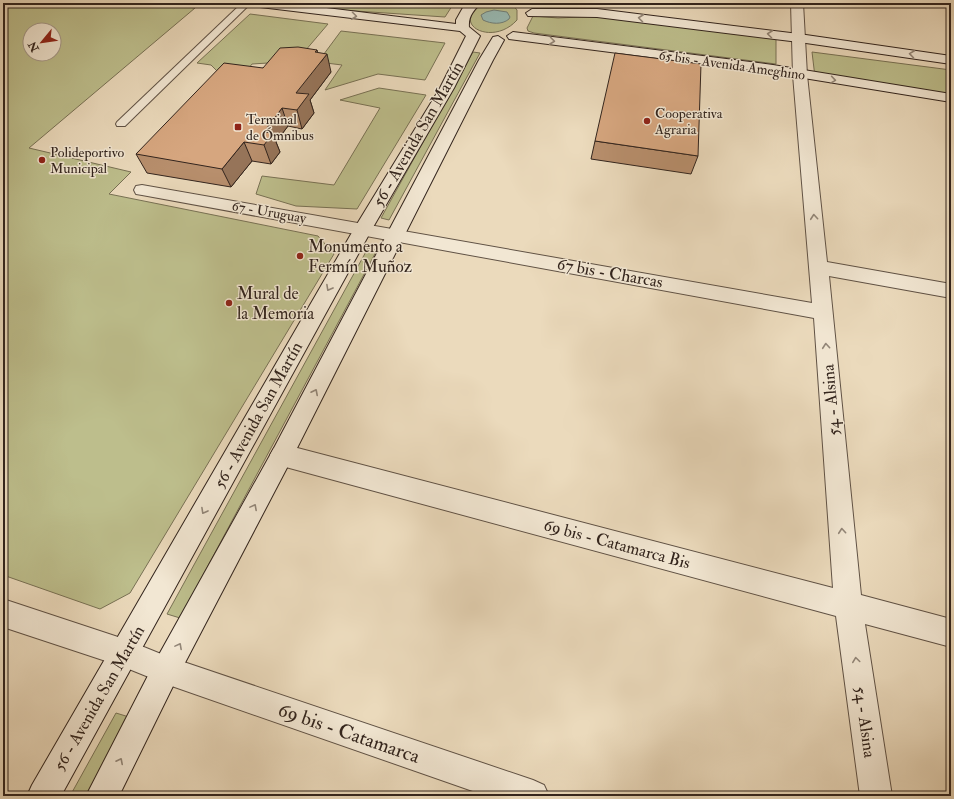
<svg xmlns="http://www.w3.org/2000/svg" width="954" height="799" font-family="'IM FELL Double Pica',serif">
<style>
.green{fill:#bdbe8c;stroke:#787154;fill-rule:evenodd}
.water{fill:#98bab4;stroke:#6f7e78}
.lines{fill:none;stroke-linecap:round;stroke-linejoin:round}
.lane-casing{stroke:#605245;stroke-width:2}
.street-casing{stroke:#605245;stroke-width:2}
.secondary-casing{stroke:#32241d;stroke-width:2}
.lane{fill:#f2e7d3;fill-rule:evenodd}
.street{fill:#f2e7d3;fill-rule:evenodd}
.secondary{fill:#f2e7d3;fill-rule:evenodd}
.wall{fill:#b88f6d;stroke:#32241d}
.shaded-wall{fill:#967459;stroke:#32241d}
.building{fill:#d6a67f;stroke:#32241d}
.oneway{stroke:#928678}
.poi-dot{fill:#8f2418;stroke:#f2e7d3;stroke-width:1.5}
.labels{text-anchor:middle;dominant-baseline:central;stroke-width:3;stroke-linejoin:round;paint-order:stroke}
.far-street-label{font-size:14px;fill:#32241d;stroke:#f2e7d3}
.far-poi-label{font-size:14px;fill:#32241d;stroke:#f2e7d3;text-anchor:start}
.street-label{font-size:17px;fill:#32241d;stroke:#f2e7d3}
.poi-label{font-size:17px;fill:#32241d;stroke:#f2e7d3;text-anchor:start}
.near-street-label{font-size:20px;fill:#32241d;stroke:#f2e7d3}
</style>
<rect width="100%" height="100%" fill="#ebdabc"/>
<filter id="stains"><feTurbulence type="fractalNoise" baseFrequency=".005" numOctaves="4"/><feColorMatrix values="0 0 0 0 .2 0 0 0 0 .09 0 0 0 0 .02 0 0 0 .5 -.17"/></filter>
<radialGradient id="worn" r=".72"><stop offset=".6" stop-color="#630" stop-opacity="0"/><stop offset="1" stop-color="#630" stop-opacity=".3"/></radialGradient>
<g class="green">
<path d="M3 3H161L195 8 29 148 131 172 109 194 318 236 334 254 130 593 100 609 3 575ZM30 30H54V54H30Z"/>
<polygon points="267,3 454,3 445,17 267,5"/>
<path d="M485 3H511L517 10V20C492 48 447 23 485 3Z"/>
<polygon points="250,14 328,24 305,51 268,63 252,64 245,73 219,73 211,65 197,63"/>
<polygon points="533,16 558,18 602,16 776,38 776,64 534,33 528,31 527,28"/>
<polygon points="341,31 445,43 425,80 378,74 325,90 342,65 318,62"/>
<polygon points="473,52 480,53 389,220 381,218"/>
<polygon points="812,52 951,70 951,95 815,77"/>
<polygon points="379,88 426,95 357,209 296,206 256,194 262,176 334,185 380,108 340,100"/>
<polygon points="368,248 377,250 180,618 167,614"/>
<polygon points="116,713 129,717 87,796 70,796"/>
</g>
<path class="water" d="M494 10 507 12 510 17 509 19C502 25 491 24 483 20L481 15 486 12Z"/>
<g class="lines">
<defs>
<polygon id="lane" points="242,3 251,3 125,126 117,126 116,124 117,122"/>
<g id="street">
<polygon points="791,3 803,3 807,75 827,262 951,284 951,298 829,276 861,595 951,619 951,647 865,624 892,796 860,796 836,616 282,466 274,462 270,455 274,448 282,444 833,588 814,318 142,195 136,194 134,190 136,186 142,185 812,303 793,75"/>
<polygon points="3,599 124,639 166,656 533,780 544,785 549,796 487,796 166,684 124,667 3,627"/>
</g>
<g id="secondary">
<path d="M254 3H286L456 24V20L465 4 480 3C474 11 468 16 469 27L480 36 454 88 372 229 61 796H27L32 785 354 229 440 88 466 36 460 31 260 7Z"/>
<polygon points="532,9 597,9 799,34 951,56 951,64 799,42 597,17 528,16 526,13"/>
<polygon points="513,32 773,65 951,94 951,102 773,73 509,39 507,36"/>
<polygon points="498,36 504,40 493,60 290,462 176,680 119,796 86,796 156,660 274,448 479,60 493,37"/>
</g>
</defs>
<use href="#lane" class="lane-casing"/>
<use href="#street" class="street-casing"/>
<use href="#secondary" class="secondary-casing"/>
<use href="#lane" class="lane"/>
<use href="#street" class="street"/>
<use href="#secondary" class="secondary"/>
</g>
<g class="wall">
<polygon points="317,50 317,53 331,72 310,100 314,113 302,129 288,126 276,142 280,152 271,164 252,161 231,187 147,173 136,154 263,68"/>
<polygon points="595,141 698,156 691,174 591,159"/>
</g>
<g class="shaded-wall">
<polygon points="317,50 320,63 327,54 331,72 310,100 314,113 302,129 297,110 296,93 315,52"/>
<polygon points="282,108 288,126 276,142 280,152 271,164 264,145 264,132"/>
<polygon points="244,142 252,161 231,187 222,169"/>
</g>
<g class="building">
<polygon points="298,47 317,50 315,52 327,54 296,93 309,94 297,110 282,108 264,132 273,133 264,145 244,142 222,169 136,154 224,63 263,68 280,48"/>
<polygon points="615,53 701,64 698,156 595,141"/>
</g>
<defs><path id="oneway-chevron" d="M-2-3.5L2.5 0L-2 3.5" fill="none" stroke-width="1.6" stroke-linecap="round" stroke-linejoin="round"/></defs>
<g class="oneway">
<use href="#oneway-chevron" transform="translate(354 16) rotate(7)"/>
<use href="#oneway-chevron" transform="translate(641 18) rotate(-173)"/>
<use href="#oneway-chevron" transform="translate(770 34) rotate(-173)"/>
<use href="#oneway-chevron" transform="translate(552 41) rotate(7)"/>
<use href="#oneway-chevron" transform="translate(912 54) rotate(-172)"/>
<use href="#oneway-chevron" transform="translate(833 80) rotate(9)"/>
<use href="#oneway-chevron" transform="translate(814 217) rotate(-95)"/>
<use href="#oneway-chevron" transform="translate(329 288) rotate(119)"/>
<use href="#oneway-chevron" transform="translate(826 346) rotate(-95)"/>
<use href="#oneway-chevron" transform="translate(315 392) rotate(-63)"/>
<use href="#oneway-chevron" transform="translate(254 507) rotate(-62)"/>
<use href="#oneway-chevron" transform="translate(204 511) rotate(119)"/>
<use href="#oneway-chevron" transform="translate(842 531) rotate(-95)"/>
<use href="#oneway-chevron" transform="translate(179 646) rotate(-62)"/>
<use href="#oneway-chevron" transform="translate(856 660) rotate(-98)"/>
<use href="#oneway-chevron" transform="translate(120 761) rotate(-63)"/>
</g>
<g class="poi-dot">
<circle cx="647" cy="121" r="4"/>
<rect x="234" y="123" width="8" height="8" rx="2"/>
<circle cx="42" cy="160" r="4"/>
<circle cx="300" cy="256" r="4"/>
<circle cx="229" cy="303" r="4"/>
</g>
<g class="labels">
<g class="far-street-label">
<text transform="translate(732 65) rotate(8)">65 bis - Avenida Ameghino</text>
<text transform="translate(269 212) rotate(10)">67 - Uruguay</text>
</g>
<g class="far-poi-label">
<text x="655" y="113">Cooperativa<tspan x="655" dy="16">Agraria</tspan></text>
<text x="246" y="119">Terminal<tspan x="246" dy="16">de Ómnibus</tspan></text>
<text x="50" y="152">Polideportivo<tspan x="50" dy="16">Municipal</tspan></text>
</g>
<g class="street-label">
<text transform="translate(418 134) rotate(-60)">56 - Avenida San Martín</text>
<text transform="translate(610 273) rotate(10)">67 bis - Charcas</text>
<text transform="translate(831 400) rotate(-95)">54 - Alsina</text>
<text transform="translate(258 415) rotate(-61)">56 - Avenida San Martín</text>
<text transform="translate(617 544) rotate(15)">69 bis - Catamarca Bis</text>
<text transform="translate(99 698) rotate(-60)">56 - Avenida San Martín</text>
<text transform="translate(865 722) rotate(82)">54 - Alsina</text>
</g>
<g class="poi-label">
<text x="308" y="246">Monumento a<tspan x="308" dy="20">Fermín Muñoz</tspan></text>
<text x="237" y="293">Mural de<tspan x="237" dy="20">la Memoria</tspan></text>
</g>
<g class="near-street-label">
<text transform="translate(349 733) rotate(19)">69 bis - Catamarca</text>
</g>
</g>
<rect width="954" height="799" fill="none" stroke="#ebdabc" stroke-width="16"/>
<rect x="4" y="4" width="946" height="791" fill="none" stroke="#32241d" stroke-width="2"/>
<rect x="8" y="8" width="938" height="783" fill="none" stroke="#32241d"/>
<g transform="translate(42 42) rotate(241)"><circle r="19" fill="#f2e7d3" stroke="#a5998a"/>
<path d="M0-3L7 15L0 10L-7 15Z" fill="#8f2418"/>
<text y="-6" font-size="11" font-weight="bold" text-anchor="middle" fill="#32241d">N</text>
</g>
<rect width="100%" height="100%" filter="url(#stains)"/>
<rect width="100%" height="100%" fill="url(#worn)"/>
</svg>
